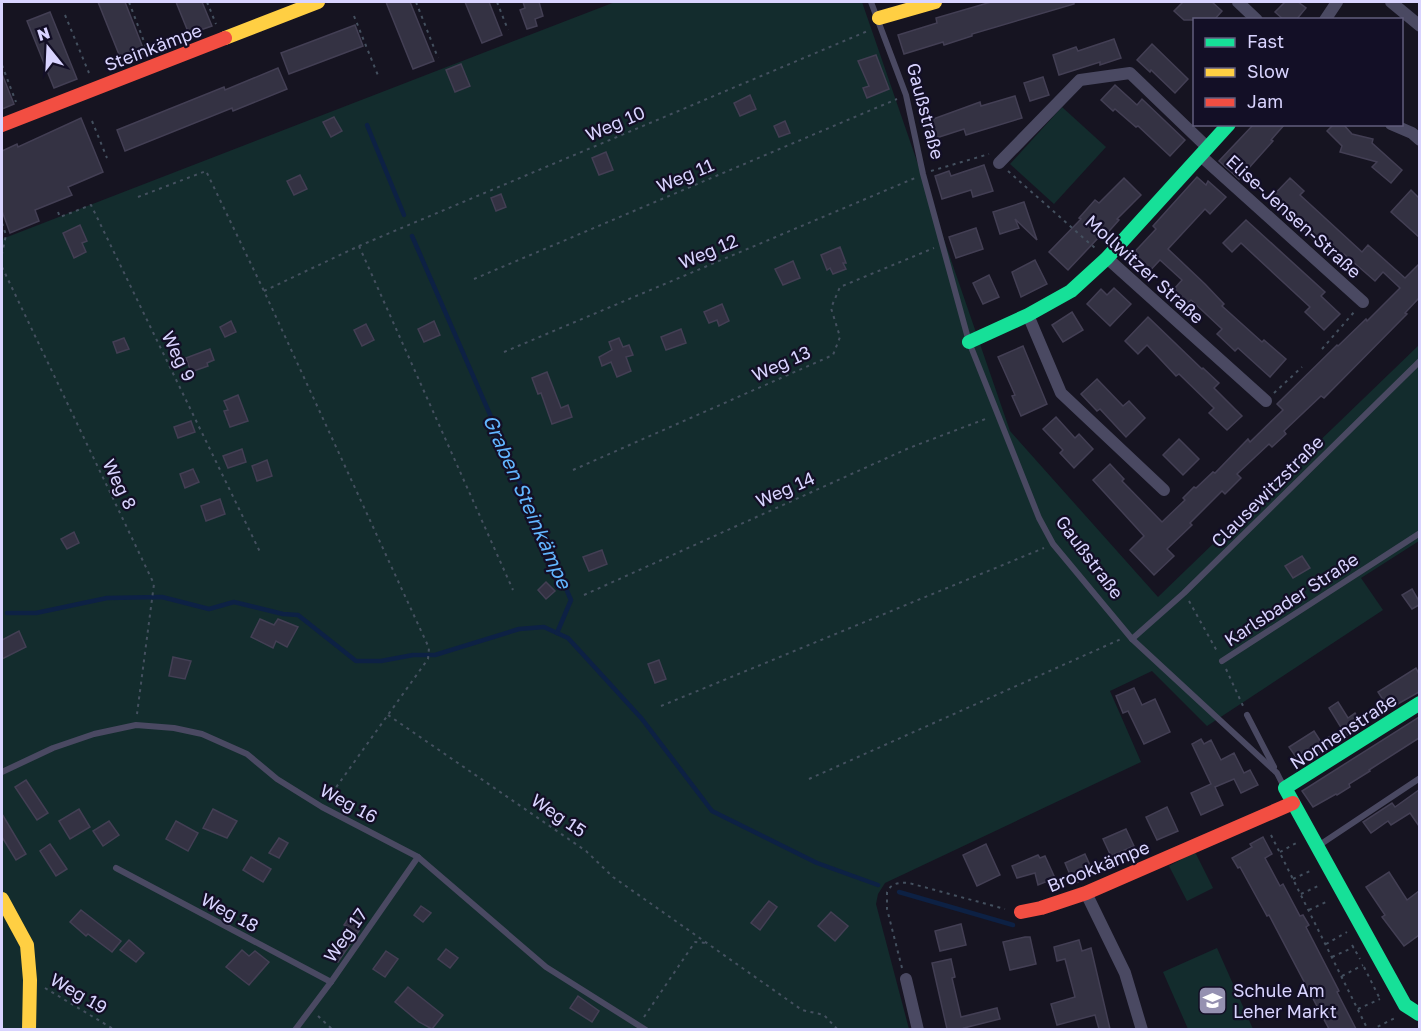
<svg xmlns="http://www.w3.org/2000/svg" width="1421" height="1031" font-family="'Golos Text',sans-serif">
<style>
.green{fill:#132c2d}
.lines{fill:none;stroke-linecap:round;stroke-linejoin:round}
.stream{stroke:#0d2144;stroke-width:4.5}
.building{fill:#343243;stroke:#433f54;stroke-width:1.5}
.path{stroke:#44505f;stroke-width:2;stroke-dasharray:3 4.5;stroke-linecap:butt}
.lane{stroke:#4a4962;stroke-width:6}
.street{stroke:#4a4962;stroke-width:12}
.fast{stroke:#16e098;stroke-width:14}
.slow{stroke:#ffcf43;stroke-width:14}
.jam{stroke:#f24e42;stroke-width:14}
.labels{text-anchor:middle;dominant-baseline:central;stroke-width:4.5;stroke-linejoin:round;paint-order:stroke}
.street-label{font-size:18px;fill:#d9d4ff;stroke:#130f26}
.poi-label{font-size:18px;fill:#d9d4ff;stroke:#130f26;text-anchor:start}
.water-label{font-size:20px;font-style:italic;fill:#62b6ff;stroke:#130f26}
</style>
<rect width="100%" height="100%" fill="#161421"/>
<g class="green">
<polygon points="615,2 862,2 1010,431 1158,597 1419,345 1419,541 1361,578 1383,610 1207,726 1152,671 1110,691 1141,762 885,883 878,894 876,904 909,1029 2,1029 2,239"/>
<polygon points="1062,107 1106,147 1054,204 1010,164"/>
<polygon points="1195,852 1213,888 1187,901 1169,866"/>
<polygon points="1217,948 1253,1029 1188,1029 1163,972"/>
</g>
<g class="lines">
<g class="stream">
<polyline points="367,125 404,215"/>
<polyline points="7,613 36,613 107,598 162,597 209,609 234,602 283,614 298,615 356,661 381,661 413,655 435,655 519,629 544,627 557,633 571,600 412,236"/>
<polyline points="557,633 568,638 642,719 712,811 817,863 878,885"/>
<polyline points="899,892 1013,925"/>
</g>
</g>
<g class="building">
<polygon points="98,2 125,2 145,53 122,62"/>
<polygon points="176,2 202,2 212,26 189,34"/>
<polygon points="386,2 410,2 434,61 413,69"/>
<polygon points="465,2 489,2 502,35 482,43"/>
<polygon points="523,2 539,2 543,16 535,19 537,26 527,29 520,10 525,8"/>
<polygon points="991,2 1074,2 1074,4 972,34 972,36 944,45 943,42 904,54 898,35 937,23 936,18"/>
<polygon points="1183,2 1212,2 1222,11 1214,20 1184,20 1174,11"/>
<polygon points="1285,2 1298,2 1306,8 1296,20 1284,20 1275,12"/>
<polygon points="50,12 77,79 54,88 27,21"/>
<polygon points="355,25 363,46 289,74 281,53"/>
<polygon points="1114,39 1121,58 1100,65 1100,62 1059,75 1053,55 1076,47 1078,51"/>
<polygon points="1152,44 1188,79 1175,93 1151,70 1150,72 1137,60"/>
<polygon points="876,55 889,89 867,98 863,88 869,86 858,61"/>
<polygon points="461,64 470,86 455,92 446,70"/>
<polygon points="278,68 287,89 233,111 232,108 125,151 117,130 224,87 225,90"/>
<polygon points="2,74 14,104 2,109"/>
<polygon points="1043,77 1049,95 1030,101 1024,83"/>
<polygon points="1115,85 1137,105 1142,99 1185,140 1170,156 1138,126 1136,127 1115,109 1113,111 1101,100"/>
<polygon points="750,95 756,109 740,116 734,103"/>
<polygon points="1015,96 1022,118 966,135 964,129 930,140 925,122 980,102 981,106"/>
<polygon points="334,117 342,131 331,137 323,122"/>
<polygon points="81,118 103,172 68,187 72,195 35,210 39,221 10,233 2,211 2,151 17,144 18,147"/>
<polygon points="785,121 790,133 779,137 774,126"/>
<polygon points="1254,124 1285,124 1271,140 1273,141 1239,179 1219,161"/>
<polygon points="1334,124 1343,124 1352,134 1373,139 1372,143 1402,170 1391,183 1372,167 1377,162 1340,152 1342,146 1327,131"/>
<polygon points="606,152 613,170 599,175 592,158"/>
<polygon points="984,165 993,191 973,197 971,190 942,199 935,176 949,171 951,176"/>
<polygon points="300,175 307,189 294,195 287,181"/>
<polygon points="1197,177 1206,185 1208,181 1226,197 1210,214 1205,209 1168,249 1205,284 1224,304 1222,306 1262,342 1264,340 1286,359 1270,377 1238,348 1235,351 1217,334 1222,329 1191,300 1182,309 1168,296 1182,280 1160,260 1144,277 1126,261 1156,229 1153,226"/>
<polygon points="1124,178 1141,195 1117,219 1119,220 1103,238 1100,236 1068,270 1049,252 1081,219 1079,218 1095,200 1099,203"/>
<polygon points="1290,178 1304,191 1300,195 1362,252 1368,245 1405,278 1419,264 1419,298 1405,313 1407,314 1324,398 1321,396 1284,431 1286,434 1272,447 1269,444 1237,474 1241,478 1225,494 1222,491 1190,523 1192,525 1167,549 1174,556 1154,575 1130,550 1144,536 1093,480 1110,464 1124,479 1122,481 1162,522 1185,500 1183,498 1194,487 1196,488 1213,472 1215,473 1248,439 1250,442 1283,410 1277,404 1337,345 1338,346 1366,319 1367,321 1400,288 1383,272 1375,281 1344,254 1338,261 1269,200"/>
<polygon points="1411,190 1419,198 1419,237 1391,212"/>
<polygon points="501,194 506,207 496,211 491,198"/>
<polygon points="1024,202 1037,240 1015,219 1019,228 1000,234 993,212"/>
<polygon points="1246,220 1325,292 1321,296 1340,314 1324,330 1305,312 1310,307 1241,243 1232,252 1223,243"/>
<polygon points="80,225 87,241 82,243 86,252 74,258 63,233"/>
<polygon points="976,228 983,249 956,258 949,237"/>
<polygon points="840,247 846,263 843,263 846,269 833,274 830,268 827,270 821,255"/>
<polygon points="1035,260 1047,284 1021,297 1012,272"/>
<polygon points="793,261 800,278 783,285 775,269"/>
<polygon points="989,275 999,297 983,304 973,283"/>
<polygon points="1114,288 1131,304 1110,326 1087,304 1101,289 1107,295"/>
<polygon points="722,304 729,321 719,326 717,320 709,323 704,312"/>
<polygon points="1072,312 1083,330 1063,342 1052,325"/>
<polygon points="1148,317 1202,369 1203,368 1219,383 1214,388 1242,416 1227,430 1209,413 1214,408 1179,374 1176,376 1147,345 1138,354 1125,341"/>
<polygon points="231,321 236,332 225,337 220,327"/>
<polygon points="434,321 440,335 424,342 418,329"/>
<polygon points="366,324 374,340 362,346 354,330"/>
<polygon points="681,329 686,343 666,350 661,337"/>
<polygon points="124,338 129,349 117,353 113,342"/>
<polygon points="619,338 623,347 629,345 633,355 626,357 631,371 617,377 611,362 602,366 599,357 612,350 609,342"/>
<polygon points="1023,346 1047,404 1021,416 1012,396 1015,395 998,357"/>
<polygon points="210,349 214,360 207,363 208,366 191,372 186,358"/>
<polygon points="547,372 561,408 568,405 572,417 552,424 541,393 538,394 532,378"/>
<polygon points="1097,379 1123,406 1129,401 1145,418 1126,437 1100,409 1097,411 1081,394"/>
<polygon points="238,395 248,421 230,427 224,411 228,410 224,401"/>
<polygon points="1056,417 1075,438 1079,434 1093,449 1074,468 1060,453 1063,450 1043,429"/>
<polygon points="191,421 195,432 178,438 174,427"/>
<polygon points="1179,439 1199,459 1183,475 1163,455"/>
<polygon points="242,449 246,462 228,468 223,456"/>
<polygon points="267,460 272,476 257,481 252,466"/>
<polygon points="193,469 199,482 185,488 180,474"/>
<polygon points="220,499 225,514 206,521 201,506"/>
<polygon points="74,532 79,543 67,549 61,539"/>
<polygon points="602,550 607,564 589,571 583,557"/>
<polygon points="1302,556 1310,568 1293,578 1285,566"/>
<polygon points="546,582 555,591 546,599 538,590"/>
<polygon points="1412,589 1419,601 1419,605 1412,609 1402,595"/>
<polygon points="260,619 274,625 278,619 298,627 287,647 276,641 273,648 251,637"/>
<polygon points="19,631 26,647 2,659 2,640"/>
<polygon points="173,657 191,661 185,679 169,676"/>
<polygon points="659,660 666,679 655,683 648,664"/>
<polygon points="1416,668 1419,674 1419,692 1389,709 1378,692"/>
<polygon points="1134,688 1142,705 1155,699 1170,732 1144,744 1128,711 1123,713 1116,696"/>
<polygon points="1338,702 1348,718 1355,713 1358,718 1363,715 1368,722 1313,757 1308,749 1296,757 1289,747 1314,731 1321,742 1342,729 1329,708"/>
<polygon points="1419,717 1419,738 1369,770 1370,771 1349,784 1350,787 1337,795 1336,794 1313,807 1302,791"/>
<polygon points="1201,739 1204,744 1211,740 1221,760 1234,753 1244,773 1250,770 1258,785 1241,793 1234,779 1215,787 1223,805 1201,815 1191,793 1211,784 1192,744"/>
<polygon points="26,780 48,813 37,820 15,787"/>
<polygon points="1419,790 1419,826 1410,813 1391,825 1388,821 1371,833 1363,822 1392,803 1395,807"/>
<polygon points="1167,807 1178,831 1157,840 1146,817"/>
<polygon points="79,809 90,827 70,839 59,821"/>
<polygon points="213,809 237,821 227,838 203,828"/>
<polygon points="2,814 26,854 16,860 2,837"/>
<polygon points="109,821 119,835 103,846 93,831"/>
<polygon points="176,821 198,833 188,851 166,839"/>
<polygon points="1126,829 1134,846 1111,856 1103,839"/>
<polygon points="1263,837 1272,854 1265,858 1280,886 1283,884 1300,916 1303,915 1309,925 1306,927 1339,991 1337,992 1356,1029 1329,1029 1269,915 1267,916 1240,867 1238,868 1232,858 1252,847 1250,844"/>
<polygon points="279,838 288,843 279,858 269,853"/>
<polygon points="50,844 67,869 56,876 40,851"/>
<polygon points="986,844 1000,875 977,886 963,855"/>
<polygon points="1085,854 1094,874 1074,884 1065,863"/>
<polygon points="1038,855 1040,858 1045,856 1055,878 1038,885 1035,873 1017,878 1012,866"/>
<polygon points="251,857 271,869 263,882 243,870"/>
<polygon points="1389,872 1407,900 1419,891 1419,935 1404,946 1382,917 1385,915 1366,887"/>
<polygon points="769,901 777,907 760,930 751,923"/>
<polygon points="421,906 431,913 423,922 414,915"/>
<polygon points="81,910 121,941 112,952 88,934 86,936 70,922"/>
<polygon points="831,912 848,926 835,941 818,926"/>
<polygon points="352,913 362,921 356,930 359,931 338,962 328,956 348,927 344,925"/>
<polygon points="961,924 966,945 940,951 935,931"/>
<polygon points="1025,937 1030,937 1036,964 1010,970 1003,942"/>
<polygon points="129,940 144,953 136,962 120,950"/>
<polygon points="1079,940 1082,951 1091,948 1110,1029 1099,1029 1095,1015 1057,1025 1051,1004 1075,997 1065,959 1057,961 1054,947"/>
<polygon points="446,949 458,958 450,968 438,959"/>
<polygon points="242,950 249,956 255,951 269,962 249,985 226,967"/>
<polygon points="386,951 398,959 385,977 373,969"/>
<polygon points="951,959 955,977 952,978 961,1017 997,1008 1000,1019 964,1028 965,1029 947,1029 932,963"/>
<polygon points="408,987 443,1015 432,1029 419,1022 395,1002"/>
<polygon points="578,996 599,1011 592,1022 570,1008"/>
</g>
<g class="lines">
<g class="path">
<polyline points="129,2 148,52"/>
<polyline points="207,2 216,24"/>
<polyline points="416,2 438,58"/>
<polyline points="497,2 508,30"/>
<polyline points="65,15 89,73"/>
<polyline points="354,16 379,78"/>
<polyline points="2,65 16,102"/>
<polyline points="92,121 107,158"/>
<polyline points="931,171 989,154"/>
<polyline points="1008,171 1096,249"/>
<polyline points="138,197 206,171 264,291 429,648 428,659 327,800"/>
<polyline points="58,212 60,217 91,205 261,554"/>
<polyline points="2,223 6,235 2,254"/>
<polyline points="359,246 513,590"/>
<polyline points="2,267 154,584 137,714"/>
<polyline points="474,279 897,99"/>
<polyline points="264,291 359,246 870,30"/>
<polyline points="1322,349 1355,311"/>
<polyline points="504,352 915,178"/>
<polyline points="1274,393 1302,367"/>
<polyline points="573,470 833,355 840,337 831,308 840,287 934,248"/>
<polyline points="584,595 909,448 988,418"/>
<polyline points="1189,601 1218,653"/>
<polyline points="1226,669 1244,708"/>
<polyline points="661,706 1044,548"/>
<polyline points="388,715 586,851 613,877 802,1010 824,1015 838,1030"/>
<polyline points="809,779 1121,639"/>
<polyline points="1271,835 1368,1030"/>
<polyline points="1280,852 1298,842"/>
<polyline points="1293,879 1312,870"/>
<polyline points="1301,894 1320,885"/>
<polyline points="1309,910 1328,901"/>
<polyline points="1326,944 1347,932"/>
<polyline points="1352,945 1360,959"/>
<polyline points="1332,957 1354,947"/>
<polyline points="1364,967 1380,999"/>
<path d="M902 968 887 909V892C891 883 900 882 909 883L1005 909"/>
<polyline points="1342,976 1363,965"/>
<polyline points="45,988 115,1030"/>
<polyline points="1358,1009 1380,999"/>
<polyline points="318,1016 333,1030"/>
<polyline points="644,1017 695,942 706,943"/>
<polyline points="1371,1030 1397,1017"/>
</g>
<g class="lane">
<polyline points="871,2 906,95 923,174 969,342 1039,518 1053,544 1132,639 1277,773 1283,785"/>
<polyline points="1132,639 1184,593 1420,361"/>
<polyline points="1222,661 1420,533"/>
<polyline points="1247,715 1274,767"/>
<polyline points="2,772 53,748 94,734 136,725 174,728 202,734 247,754 277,779 322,807 418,857 546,967 646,1030"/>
<polyline points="1318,846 1420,778"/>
<polyline points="116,868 331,982"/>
<polyline points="295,1030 331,982 418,857"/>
</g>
<g class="street">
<polyline points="1238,2 1257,20"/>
<polyline points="1391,2 1420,26"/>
<polyline points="1325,20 1337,2"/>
<polyline points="1391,124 1412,133 1420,140"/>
<polyline points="1201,156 1363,302"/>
<polyline points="999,163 1080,80 1130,73 1208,148"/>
<polyline points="1107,258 1266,401"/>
<polyline points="1028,315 1061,393 1164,490"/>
<polyline points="1086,893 1125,973 1142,1030"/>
<polyline points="906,979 918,1030"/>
</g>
<g class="fast">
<polyline points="969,342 1028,315 1071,291 1107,258 1229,124"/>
<polyline points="1419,1014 1405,1005 1285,788 1420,703"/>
</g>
<g class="slow">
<polyline points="879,18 935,2"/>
<polyline points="225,38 318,2"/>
<polyline points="2,899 27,945 30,980 29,1030"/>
</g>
<g class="jam">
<polyline points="2,125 225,38"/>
<polyline points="1021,912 1041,908 1086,893 1293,803"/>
</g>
</g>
<defs>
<symbol id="school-square" viewBox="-11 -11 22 22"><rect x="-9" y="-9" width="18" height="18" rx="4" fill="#9591b1" stroke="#130f26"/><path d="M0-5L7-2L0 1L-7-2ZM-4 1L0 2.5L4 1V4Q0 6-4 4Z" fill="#fff"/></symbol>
</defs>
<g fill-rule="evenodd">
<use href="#school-square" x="1196" y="984" width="33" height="33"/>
</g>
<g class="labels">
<g class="street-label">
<text transform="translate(153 47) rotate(-21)">Steinkämpe</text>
<text transform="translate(926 111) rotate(75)">Gaußstraße</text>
<text transform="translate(615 123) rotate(-23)">Weg 10</text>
<text transform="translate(685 175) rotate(-23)">Weg 11</text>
<text transform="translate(1294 216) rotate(42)">Elise-Jensen-Straße</text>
<text transform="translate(708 251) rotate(-23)">Weg 12</text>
<text transform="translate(1145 269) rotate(42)">Mollwitzer Straße</text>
<text transform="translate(179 356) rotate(64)">Weg 9</text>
<text transform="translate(781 363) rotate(-24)">Weg 13</text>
<text transform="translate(120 484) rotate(64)">Weg 8</text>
<text transform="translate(785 489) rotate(-24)">Weg 14</text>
<text transform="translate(1267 491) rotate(-45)">Clausewitzstraße</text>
<text transform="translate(1090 557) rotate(53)">Gaußstraße</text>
<text transform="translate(1291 599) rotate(-33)">Karlsbader Straße</text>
<text transform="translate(1343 731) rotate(-33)">Nonnenstraße</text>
<text transform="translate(349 803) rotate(28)">Weg 16</text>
<text transform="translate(559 815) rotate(34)">Weg 15</text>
<text transform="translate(1098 866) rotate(-22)">Brookkämpe</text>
<text transform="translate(230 912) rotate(28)">Weg 18</text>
<text transform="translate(345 935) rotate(-55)">Weg 17</text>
<text transform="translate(79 993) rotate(30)">Weg 19</text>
</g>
<g class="poi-label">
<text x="1233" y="990">Schule Am<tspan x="1233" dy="21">Leher Markt</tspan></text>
</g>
<g class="water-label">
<text transform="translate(528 501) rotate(66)">Graben Steinkämpe</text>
</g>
</g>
<rect width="1421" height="1031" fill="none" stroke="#d9d4ff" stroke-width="6"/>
<rect x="1193" y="18" width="210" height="108" fill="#130f26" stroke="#625e7d" stroke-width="1.5"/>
<rect x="1205" y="38" width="30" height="9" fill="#16e098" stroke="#625e7d" stroke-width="1.5"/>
<text x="1247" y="48" font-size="18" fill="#d9d4ff">Fast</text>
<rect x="1205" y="68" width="30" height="9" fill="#ffcf43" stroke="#625e7d" stroke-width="1.5"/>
<text x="1247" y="78" font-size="18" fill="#d9d4ff">Slow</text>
<rect x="1205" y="98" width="30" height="9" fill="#f24e42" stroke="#625e7d" stroke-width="1.5"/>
<text x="1247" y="108" font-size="18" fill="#d9d4ff">Jam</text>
<g transform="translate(48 48) rotate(342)" stroke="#130f26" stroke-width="4.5" paint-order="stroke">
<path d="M0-4.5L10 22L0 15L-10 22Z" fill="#d9d4ff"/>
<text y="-9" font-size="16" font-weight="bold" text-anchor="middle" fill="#d9d4ff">N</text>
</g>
</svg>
